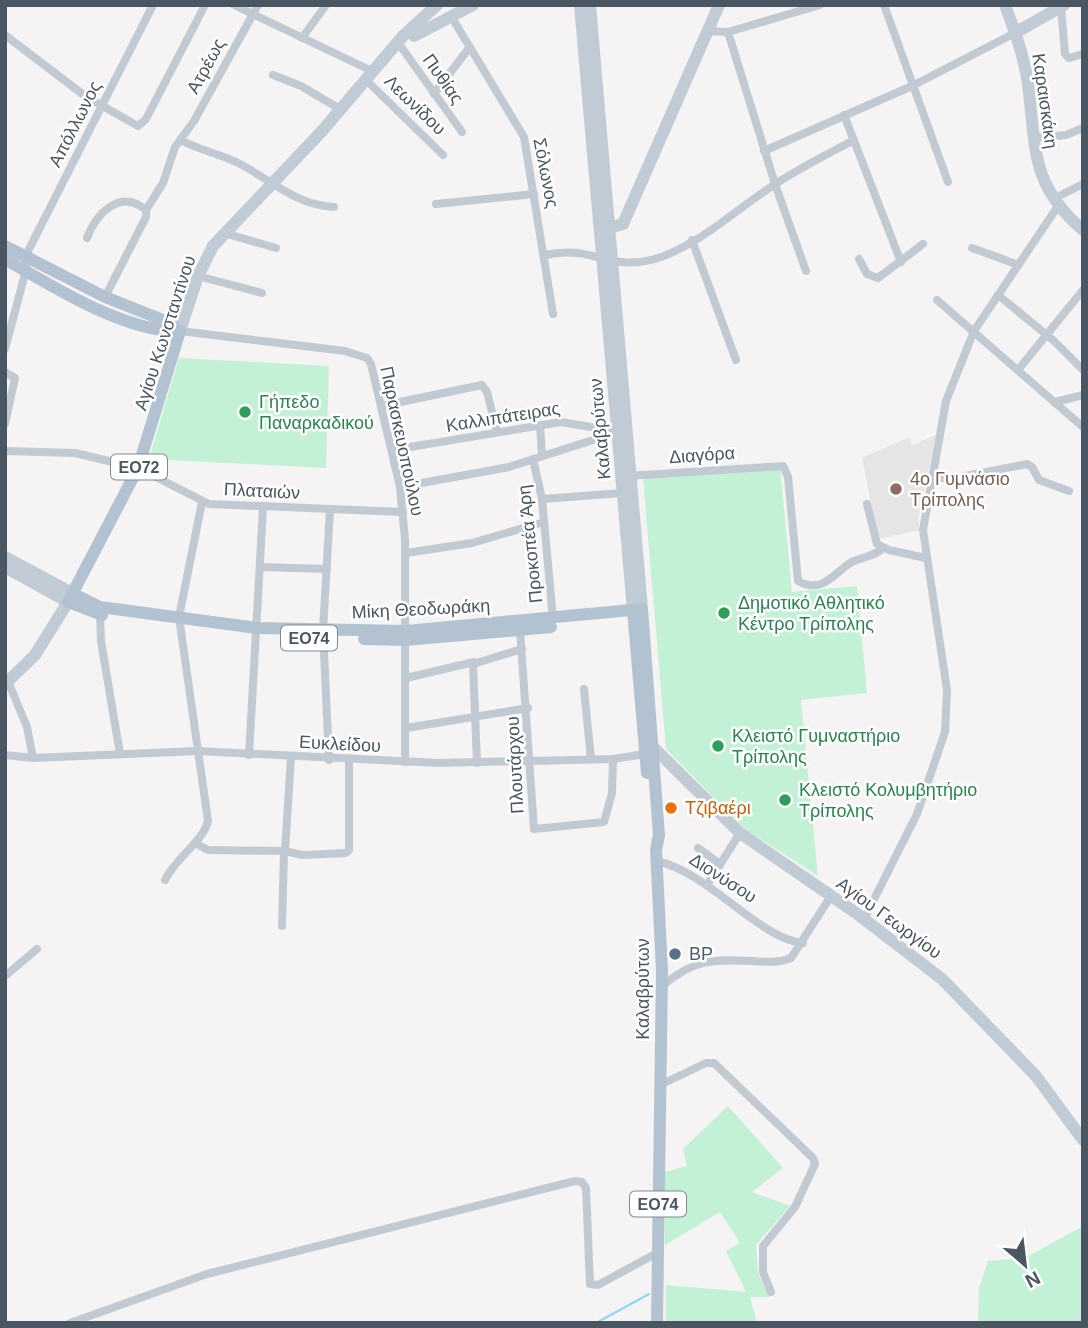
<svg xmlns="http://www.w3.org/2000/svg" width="1088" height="1328" font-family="Helvetica,sans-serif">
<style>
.education{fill:#e6e4e5}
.green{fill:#c3f1d5}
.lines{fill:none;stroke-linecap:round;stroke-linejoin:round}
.stream{stroke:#90daee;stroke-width:2.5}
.street{stroke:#c1cad2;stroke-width:8}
.secondary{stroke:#c1cbd6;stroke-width:12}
.primary{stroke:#b3c2d1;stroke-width:12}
.leisure-dot{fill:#2e9e5b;stroke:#fff;stroke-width:2.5}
.education-dot{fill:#8d6e63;stroke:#fff;stroke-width:2.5}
.food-dot{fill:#e8710a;stroke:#fff;stroke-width:2.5}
.service-dot{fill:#5c6f8a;stroke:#fff;stroke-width:2.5}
.labels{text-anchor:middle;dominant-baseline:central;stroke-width:5;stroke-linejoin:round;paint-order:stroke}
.shield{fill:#fff;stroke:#808990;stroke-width:2}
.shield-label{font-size:16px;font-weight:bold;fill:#4a5661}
.street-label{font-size:18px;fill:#4a5661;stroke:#fff}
.leisure-label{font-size:18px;fill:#27864d;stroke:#fff;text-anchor:start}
.education-label{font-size:18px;fill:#785e54;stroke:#fff;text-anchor:start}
.food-label{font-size:18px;fill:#c56008;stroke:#fff;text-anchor:start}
.service-label{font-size:18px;fill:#4e5e75;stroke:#fff;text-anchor:start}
</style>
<rect width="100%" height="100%" fill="#f5f3f3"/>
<polygon class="education" points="936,435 918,519 920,530 878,539 862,458 909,437 912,445"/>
<g class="green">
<polygon points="179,358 329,366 326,468 149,459"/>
<polygon points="780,467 792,592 857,586 867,693 801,700 818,876 745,829 666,749 643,478"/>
<polygon points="728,1106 783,1168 752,1192 790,1206 756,1245 758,1273 770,1297 750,1297 757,1323 666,1323 666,1285 746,1292 726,1251 740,1243 720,1212 665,1245 665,1172 687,1166 683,1149"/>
<polygon points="1083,1226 1083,1323 978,1323 979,1288 988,1261 1025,1258"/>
</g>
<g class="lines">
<polyline class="stream" points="596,1323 649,1294"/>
<g class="street">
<polyline points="234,5 372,71"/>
<polyline points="884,5 948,182"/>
<polyline points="1061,7 1065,54 1069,58 1083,54"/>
<polyline points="451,16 524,137 553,314"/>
<polyline points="707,31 728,32 820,5"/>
<polyline points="728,32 775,184 806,271"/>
<polyline points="5,35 85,96 138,126 146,119 205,5"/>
<polyline points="302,38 326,5"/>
<polyline points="399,44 462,132"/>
<polyline points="273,75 301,86 340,109"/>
<polyline points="365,79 443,155"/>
<polyline points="434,94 469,48"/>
<polyline points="844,115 901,262"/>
<polyline points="1032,138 1066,135 1083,128"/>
<path d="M180 140C198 149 218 154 236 162 269 178 294 205 334 207"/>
<polyline points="764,151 912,86 1015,33"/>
<polyline points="1053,199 1083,184"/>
<polyline points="436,204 534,194"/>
<polyline points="146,210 163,183 175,147 194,121 258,5"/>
<polyline points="224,233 276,248"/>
<path d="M87 238C96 214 120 188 146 210V217L105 297"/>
<polyline points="692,240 736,360"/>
<polyline points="972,248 1019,265"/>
<path d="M545 255C592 244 608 272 655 259 695 247 731 214 765 191 793 171 824 156 854 140"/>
<polyline points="859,259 867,274 878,278 923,244"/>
<polyline points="198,276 262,293"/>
<polyline points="998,295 1053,340 1083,370"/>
<polyline points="937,300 1083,427"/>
<polyline points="180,331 345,351 367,358 371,364 400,487 405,539 405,762"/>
<polyline points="5,349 26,270 25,257 153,5"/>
<polyline points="1018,370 1083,290"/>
<polyline points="5,372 15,378 5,424"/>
<polyline points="1055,402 1083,395"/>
<polyline points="381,406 482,385 487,392 497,432"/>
<polyline points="540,425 542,456"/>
<polyline points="392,450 561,422 615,431"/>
<polyline points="5,451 75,453 138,468 209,504 403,512"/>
<polyline points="533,459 542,499 553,619"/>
<path d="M628 476 783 466 788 477 798 581C823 595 834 572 852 562 862 557 876 556 883 548"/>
<polyline points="932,478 955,478 1027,464 1032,467 1039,480 1069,491"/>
<polyline points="400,487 509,467 621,431"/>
<polyline points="542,499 623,493"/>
<polyline points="867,504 877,544 889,550 926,558"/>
<polyline points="406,553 472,543 544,522"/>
<polyline points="260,567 327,569"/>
<polyline points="100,615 101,641 120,754"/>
<polyline points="520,630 534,829 604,822 612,793 613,759"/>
<polyline points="406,678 474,662"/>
<polyline points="7,679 27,727 33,758"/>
<polyline points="584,689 591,759"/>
<polyline points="406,728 528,708"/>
<polyline points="5,755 33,758 198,751 439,763 613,759 645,754"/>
<polyline points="249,755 263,508"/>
<polyline points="329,760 323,630 330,509"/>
<polyline points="477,763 473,664 522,649"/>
<polyline points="195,843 208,850 284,851 303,855 346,853 349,850 349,761"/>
<polyline points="698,848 720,864"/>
<polyline points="285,851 291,757"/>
<path d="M657 861C710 873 759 939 803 943"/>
<path d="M165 880C176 857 203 842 208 821L179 617 202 502"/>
<polyline points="707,885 740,833"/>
<polyline points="864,919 917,814 945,732 947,690 923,530 946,401 974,331 1058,206"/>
<polyline points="282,926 284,851"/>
<polyline points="5,976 37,949"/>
<path d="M662 986C694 959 713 959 753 961 766 962 779 963 791 958L831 896"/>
<polyline points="660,1085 706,1063 714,1063 813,1158 815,1164 795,1207 763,1246 763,1272 771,1292"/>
<polyline points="70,1323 207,1274 575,1181 582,1182 586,1188 590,1284 598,1285 657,1253"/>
</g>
<g class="secondary">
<polyline points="580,5 633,610"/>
<polyline points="590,5 642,609"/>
<path d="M1005 5C1014 29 1023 53 1027 78 1037 143 1027 182 1083 230"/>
<polyline points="1015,33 1064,5"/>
<polyline points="414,36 473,5"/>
<polyline points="605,229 623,224 719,5"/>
<polyline points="180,331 198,276 213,246 322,131 403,36 437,5"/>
<polyline points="5,557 72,593"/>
<polyline points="5,567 68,602 35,655 5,684"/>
<polyline points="645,746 653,747 740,833 856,913 942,979 1036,1076 1083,1140"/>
</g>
<g class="primary">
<polyline points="5,246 105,297 168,322 180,331"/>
<path d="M5 259C52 286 126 333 180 331"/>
<polyline points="72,593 100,607 257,628 406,631 642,609 659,835 656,850 662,970 657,1323"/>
<polyline points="633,610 647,773"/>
<polyline points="102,615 68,602 138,468 180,331"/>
<polyline points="364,639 406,640 551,627"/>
</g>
</g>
<g class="leisure-dot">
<circle cx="245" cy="412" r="7"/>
<circle cx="724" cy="613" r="7"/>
<circle cx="718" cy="746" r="7"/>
<circle cx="785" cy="800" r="7"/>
</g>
<circle class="education-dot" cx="896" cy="489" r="7"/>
<circle class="food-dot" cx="671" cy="808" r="7"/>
<circle class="service-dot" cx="675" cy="954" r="7"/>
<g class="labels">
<g class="shield">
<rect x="111" y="454.5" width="56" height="25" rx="5"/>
<rect x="281" y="625.5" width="56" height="25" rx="5"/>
<rect x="630" y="1191.5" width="56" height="25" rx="5"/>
</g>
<g class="shield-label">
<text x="139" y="467">ΕΟ72</text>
<text x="309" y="638">ΕΟ74</text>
<text x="658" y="1204">ΕΟ74</text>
</g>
<g class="street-label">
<text transform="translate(206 66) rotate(-61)">Ατρέως</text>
<text transform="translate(443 79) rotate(55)">Πυθίας</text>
<text transform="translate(1045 101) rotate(82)">Καραισκάκη</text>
<text transform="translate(415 105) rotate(44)">Λεωνίδου</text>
<text transform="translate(75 124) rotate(-63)">Απόλλωνος</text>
<text transform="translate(546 173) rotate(79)">Σόλωνος</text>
<text transform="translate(165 333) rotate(-72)">Αγίου Κωνσταντίνου</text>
<text transform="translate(503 417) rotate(-9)">Καλλιπάτειρας</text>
<text transform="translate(600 429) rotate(-95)">Καλαβρύτων</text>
<text transform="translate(402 441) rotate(78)">Παρασκευοπούλου</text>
<text transform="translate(702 455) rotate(-4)">Διαγόρα</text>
<text transform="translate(262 491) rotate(3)">Πλαταιών</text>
<text transform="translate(530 544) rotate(-96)">Προκοπέα Άρη</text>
<text transform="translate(421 609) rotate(-3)">Μίκη Θεοδωράκη</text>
<text transform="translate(340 744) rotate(3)">Ευκλείδου</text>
<text transform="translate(515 765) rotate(-93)">Πλουτάρχου</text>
<text transform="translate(723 878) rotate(33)">Διονύσου</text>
<text transform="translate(889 918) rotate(36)">Αγίου Γεωργίου</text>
<text transform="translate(643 989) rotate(-90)">Καλαβρύτων</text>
</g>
<g class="leisure-label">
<text x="259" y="402">Γήπεδο<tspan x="259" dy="21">Παναρκαδικού</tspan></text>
<text x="738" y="603">Δημοτικό Αθλητικό<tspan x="738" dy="21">Κέντρο Τρίπολης</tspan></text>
<text x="732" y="736">Κλειστό Γυμναστήριο<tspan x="732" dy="21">Τρίπολης</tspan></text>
<text x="799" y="790">Κλειστό Κολυμβητήριο<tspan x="799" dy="21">Τρίπολης</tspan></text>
</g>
<g class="education-label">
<text x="910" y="479">4ο Γυμνάσιο<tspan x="910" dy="21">Τρίπολης</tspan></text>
</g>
<g class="food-label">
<text x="685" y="808">Τζιβαέρι</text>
</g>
<g class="service-label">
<text x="689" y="954">BP</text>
</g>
</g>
<rect width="1088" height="1328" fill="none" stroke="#4a5661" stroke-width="14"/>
<g transform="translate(1025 1265) rotate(152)" stroke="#ffffff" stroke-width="5" paint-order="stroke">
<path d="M0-5L12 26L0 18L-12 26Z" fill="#4a5661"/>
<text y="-10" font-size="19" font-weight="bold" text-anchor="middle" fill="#4a5661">N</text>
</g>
</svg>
